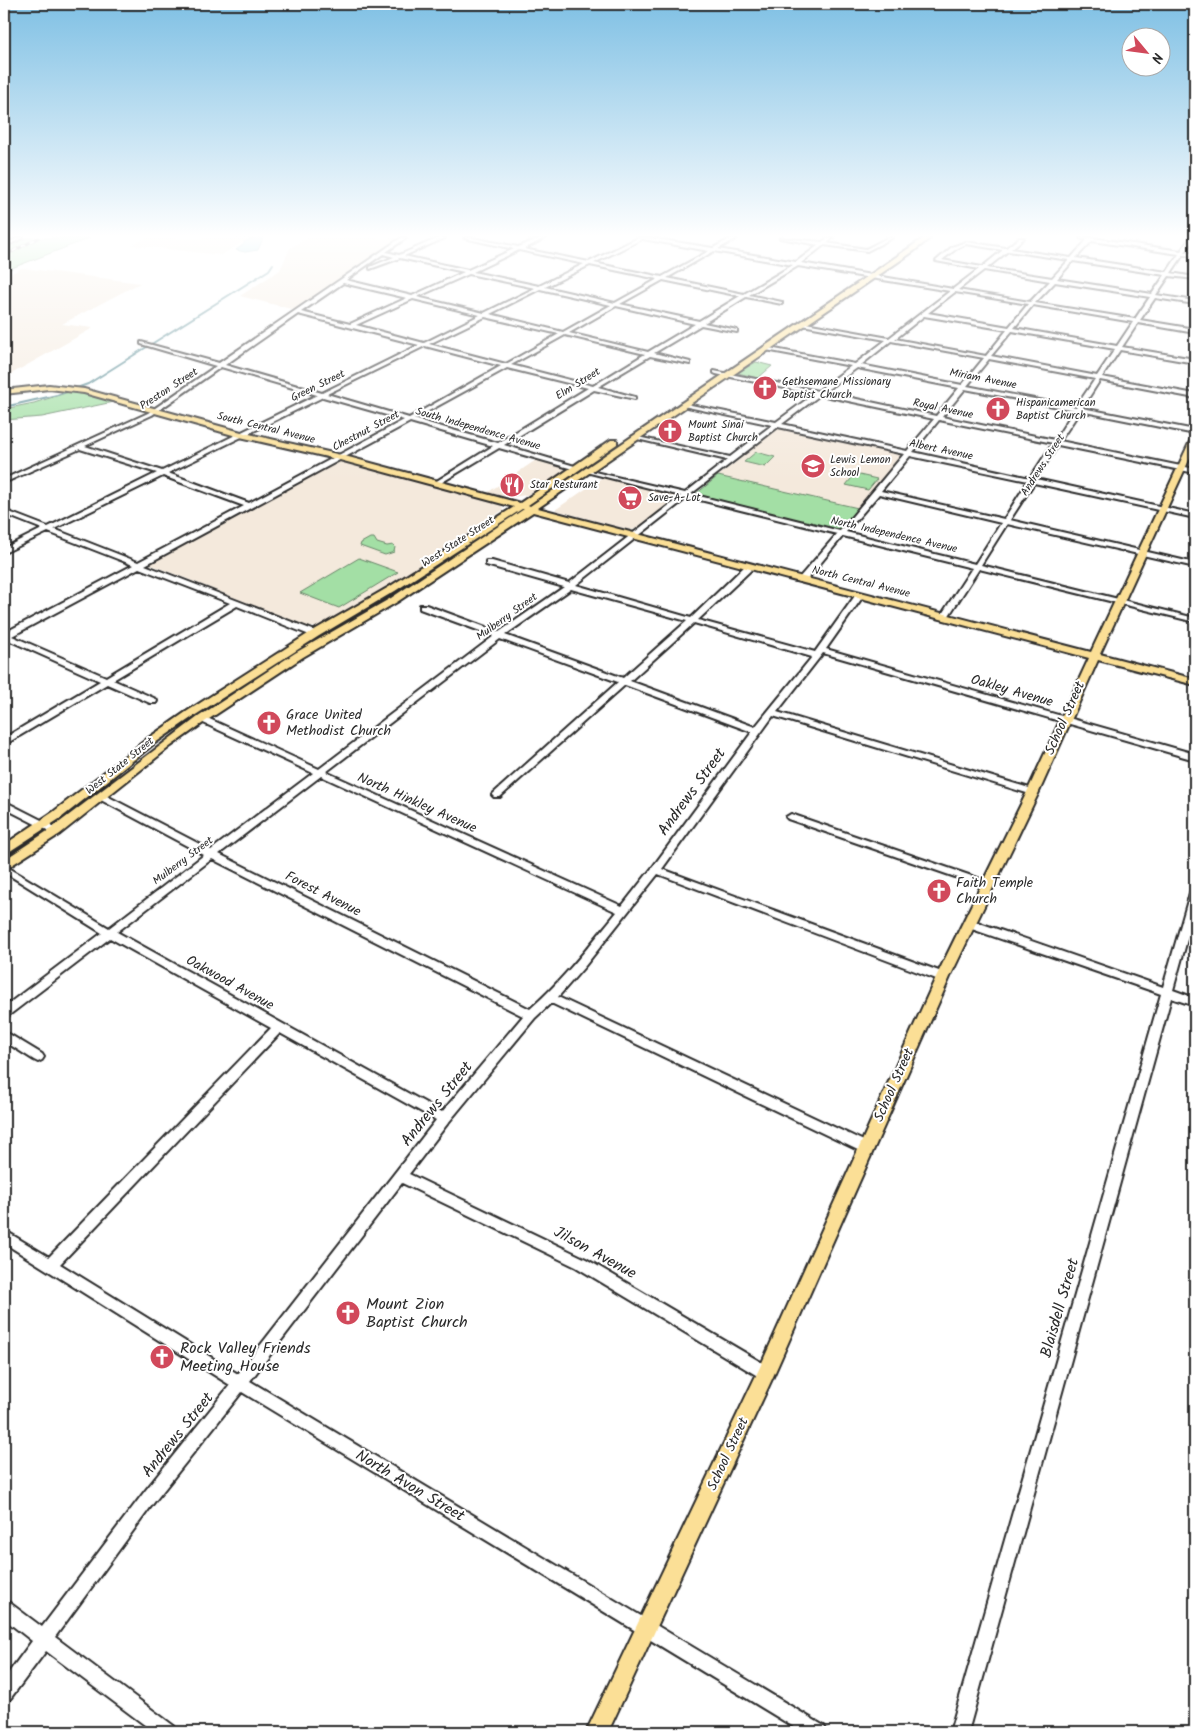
<svg xmlns="http://www.w3.org/2000/svg" width="1199" height="1736" font-family="Kalam,sans-serif">
<style>
.built{fill:#f4e9dc}
.green{fill:#a3dfa5;stroke:#678568}
.water{fill:#82d1df;stroke:#5f8f97}
.lines{fill:none;stroke-linecap:round;stroke-linejoin:round}
.stream{stroke:#5f8f97;stroke-width:2}
.minor-casing{stroke:#2b2b2b;stroke-width:4}
.major-casing{stroke:#2b2b2b;stroke-width:4}
.minor{fill:#fff;fill-rule:evenodd}
.major{fill:#fbdf96;fill-rule:evenodd}
.rail-casing{stroke:#2b2b2b;stroke-width:3}
.rail{stroke:#fff;stroke-width:2;stroke-dasharray:5;stroke-linecap:butt}
.labels{text-anchor:middle;dominant-baseline:central;stroke-width:4;stroke-linejoin:round;paint-order:stroke}
.far-street-label{font-size:11px;fill:#2b2b2b;stroke:#fff}
.far-poi-label{font-size:11px;fill:#2b2b2b;stroke:#fff;text-anchor:start}
.street-label{font-size:14px;fill:#2b2b2b;stroke:#fff}
.poi-label{font-size:14px;fill:#2b2b2b;stroke:#fff;text-anchor:start}
.near-street-label{font-size:16px;fill:#2b2b2b;stroke:#fff}
.near-poi-label{font-size:16px;fill:#2b2b2b;stroke:#fff;text-anchor:start}
</style>
<rect width="100%" height="100%" fill="#fff"/>
<filter id="ink" filterUnits="userSpaceOnUse"><feTurbulence type="fractalNoise" baseFrequency=".02" numOctaves="2"/><feDisplacementMap in="SourceGraphic" scale="10" xChannelSelector="R" yChannelSelector="G"/><feConvolveMatrix kernelMatrix="1 2 1 2 8 2 1 2 1" color-interpolation-filters="sRGB"/></filter>
<g filter="url(#ink)">
<g class="built">
<polygon points="146,238 250,238 221,255 132,245"/>
<polygon points="307,238 399,238 295,310 240,296 280,270 290,248"/>
<polygon points="22,268 140,283 62,324 93,328 4,378 4,277"/>
<polygon points="779,428 900,453 903,455 858,508 718,476"/>
<polygon points="536,460 563,467 565,471 527,495 511,497 487,493"/>
<polygon points="338,461 496,502 501,505 503,510 366,601 317,627 309,627 149,564"/>
<polygon points="603,477 678,495 679,496 638,528 631,530 555,510"/>
</g>
<g class="green">
<polygon points="26,238 90,238 4,271 4,248"/>
<polygon points="756,362 772,366 758,378 738,373"/>
<polygon points="72,391 113,402 42,417 4,420 4,409 34,403"/>
<polygon points="756,452 775,457 765,467 744,462"/>
<polygon points="855,474 877,479 868,490 846,485"/>
<polygon points="718,476 858,508 841,528 835,529 696,494"/>
<polygon points="370,538 374,538 377,543 387,546 393,545 395,547 394,552 385,555 360,546 361,543"/>
<polygon points="359,558 398,572 339,608 300,593"/>
</g>
<polygon class="water" points="253,238 263,238 258,250 245,252 236,250 244,244 244,242"/>
<g class="lines">
<polyline class="stream" points="4,407 57,395 88,384 269,270 273,264"/>
<defs>
<g id="minor">
<polygon points="18,238 23,238 4,247 4,244"/>
<path d="M401 238H406L386 252 399 255 439 238H445L404 256 468 270 514 249 464 238H472L518 247 540 238H545L524 249 589 262 638 238H650L713 248 732 238H737L718 249 796 262 819 245 780 238 822 242 828 238H833L827 243 866 249 887 238H892L867 251 824 245 801 263 953 289 979 269 936 261 952 247 966 242 1006 248 1019 238H1024L1011 249 1071 258 1087 240 1080 238H1092L1181 251 1190 238H1194L1185 252 1195 254V256L1183 255 1171 273 1195 277V279L1169 276 1156 295 1195 301V304L1155 298 1140 320 1195 329V333L1138 323 1122 347 1195 359V363L1120 350 1102 377 1195 394V398L1100 380 1082 408 1195 430V434L1080 411 1060 441 1195 469V473L1058 445 1036 479 1195 514V518L1034 483 1010 520 1195 563V567L1007 524 981 565 1195 618V622L979 569 948 617 944 619 940 617 972 568 843 536 805 582H802L798 580 799 578 837 534 688 497 576 585 691 618 746 565H752V569L698 620 815 652 857 593H863L864 595 826 649 1195 754V760L823 653 777 712 1036 790 1038 792 1033 795 1030 794 773 716 662 869 947 974 948 977 947 980H939L658 874 585 966 558 997 870 1144 872 1148 870 1152 866 1153 862 1152 551 1003 535 1018 448 1123 409 1174 586 1259 771 1368 773 1373 771 1378 766 1380 761 1378 576 1267 402 1183 250 1381 824 1726 827 1732H802L242 1392 155 1501 55 1637 174 1726 177 1732H154L46 1651 10 1699 4 1701V1679L32 1641 4 1619V1601L10 1603 42 1627 145 1491 230 1385 4 1243V1230L49 1257 271 1028 110 938 8 1016 4 1017V1007L102 933 4 872V865L109 928 204 855 99 799 97 797 99 795H105L211 850 313 773 199 721 198 719 199 717H205L319 769 494 636 420 609V605H426L499 632 564 587 486 565V561H492L569 583 681 496 586 472V470L685 493 727 460 633 438V436L730 457 772 425 683 406 681 405V403L776 422 814 394 716 374 714 373V371L818 391 851 366 766 350 763 348 764 347 855 364 886 340 802 325 800 324V322L889 338 950 291 798 266 749 295 782 302V304L746 297 704 323 737 330V332L701 325 654 353 690 362V364L650 356 598 387 635 397V399L594 390 504 445 578 467V469L576 470 499 448 439 484H435V482L493 446 410 422 145 565 318 632V636H312L237 606 113 680 156 699 157 701 156 703H150L107 684 4 745V738L100 681 6 639H4V633L133 565 48 532 4 553V548L42 529 4 514V510L48 527 157 473 80 449 6 482 4 483V479L148 413 216 366 141 344V342L219 363ZM642 239H643L709 251 662 277 594 263ZM1092 241 1179 254 1167 272 1076 258ZM966 244 1003 250 982 267 942 260 956 249ZM519 250 584 264 539 286 473 272ZM714 251 793 265 744 294 667 278ZM1008 251 1069 260 1052 278 987 268ZM383 254 394 257 370 267V269L400 258 464 272 412 296 346 280ZM1073 261 1165 275 1152 294 1057 279ZM590 265 658 279 615 303 545 287ZM984 270 1050 281 1030 302 958 290ZM469 274 535 288 484 313 417 297ZM663 280 740 296 699 321 620 304ZM1055 282 1150 297 1135 319 1035 303ZM343 283 407 298 350 324 301 312ZM540 289 611 305 563 332 490 314ZM955 292 1028 304 1009 327 928 313ZM413 299 480 315 424 343 356 325ZM1033 305 1133 322 1117 346 1014 328ZM616 306 695 324 648 352 569 333ZM298 314 419 345 322 393 225 365ZM924 316 1007 330 986 356 895 339ZM485 317 559 334 506 364 429 344ZM1012 331 1115 349 1097 376 991 356ZM565 335 645 354 593 386 511 365ZM891 341 984 358 962 385 861 365ZM425 346 501 366 409 418 327 394ZM989 359 1095 379 1076 407 967 386ZM221 367 317 395 162 471 85 446 152 415ZM507 368 588 388 498 443 414 419ZM857 368 959 388 936 416 824 392ZM965 389 1074 410 1055 440 942 417ZM820 395 934 419 907 451 782 424ZM323 397 404 420 249 503 168 473ZM939 420 1053 443 1030 478 913 452ZM778 427 904 454 840 531 691 494ZM910 456 1028 481 1004 519 881 491ZM163 476 244 506 138 562 54 529ZM879 494 1001 523 975 564 846 532ZM139 568 230 603 106 677 12 636ZM571 589 687 621 623 678 505 635ZM694 623 812 657 755 727 630 681ZM500 639 618 682 494 793 492 795 494 797H500L625 685 752 732 652 868 622 906 326 772ZM321 776 617 912C589 946 563 980 530 1009L219 854ZM212 859 523 1016 442 1112 117 932ZM280 1033 436 1120 238 1374 60 1264Z"/>
<polygon points="4,801 59,829 61,831 59,833 53,833 4,808"/>
<polygon points="791,814 992,883 993,885 992,887 984,887 788,819 786,817"/>
<polygon points="1195,890 1195,911 1173,990 1195,998 1195,1006 1171,998 968,1732 950,1732 1161,994 966,927 965,924 970,920 974,921 1163,987 1190,893 1191,891"/>
<polygon points="4,1031 42,1054 44,1057 42,1060 38,1062 34,1060 4,1041"/>
</g>
<polygon id="major" points="924,238 930,238 914,251 538,508 1091,652 1191,439 1195,437 1195,447 1100,654 1195,679 1195,685 1098,660 1039,792 950,977 772,1379 608,1732 586,1732 760,1367 936,977 1027,792 1089,658 533,512 397,602 303,657 206,721 171,746 60,834 4,870 4,860 52,828 198,717 295,653 391,598 524,509 522,509 395,591 319,636 194,716 155,743 61,818 4,855 4,845 53,812 147,739 186,712 311,632 389,587 514,507 336,459 240,437 84,393 49,389 4,394 4,390 49,385 84,389 245,433 341,455 520,503 611,440 617,440 617,444 528,505 530,506"/>
</defs>
<use href="#minor" class="minor-casing"/>
<use href="#major" class="major-casing"/>
<use href="#minor" class="minor"/>
<use href="#major" class="major"/>
<defs>
<polyline id="rail" points="4,256 38,238"/>
</defs>
<use href="#rail" class="rail-casing"/>
<use href="#rail" class="rail"/>
</g>
</g>
<linearGradient id="sky" x2="0" y2="1"><stop stop-color="#7fc0e4"/><stop offset="0.49" stop-color="#fff"/><stop offset="1" stop-color="#fff" stop-opacity="0"/></linearGradient>
<rect width="1199" height="481" fill="url(#sky)"/>
<defs>
<symbol id="church-disc" viewBox="-11 -11 22 22"><circle r="9.5" fill="#d1495b" stroke="#fff"/><path d="M-1.2-6h2.4v3.5h3.3v2.4h-3.3V6h-2.4V-.1h-3.3v-2.4h3.3Z" fill="#fff"/></symbol>
<symbol id="school-disc" viewBox="-11 -11 22 22"><circle r="9.5" fill="#d1495b" stroke="#fff"/><path d="M0-5L7-2L0 1L-7-2ZM-4 1L0 2.5L4 1V4Q0 6-4 4Z" fill="#fff"/></symbol>
<symbol id="restaurant-disc" viewBox="-11 -11 22 22"><circle r="9.5" fill="#d1495b" stroke="#fff"/><path d="M-5-6h1v4h1v-4h1v4h1v-4h1v5L-1.5 .5V6h-2V.5L-5-1ZM5-6V6H3V1.5H1.5Q1.5-4 5-6Z" fill="#fff"/></symbol>
<symbol id="supermarket-disc" viewBox="-11 -11 22 22"><circle r="9.5" fill="#d1495b" stroke="#fff"/><path d="M-6-5.5h2.5l.6 2H6L4.5 2H-2.5L-4.4-4H-6ZM-1.5 3.2a1.3 1.3 0 1 0 .1 0ZM3 3.2a1.3 1.3 0 1 0 .1 0Z" fill="#fff"/></symbol>
</defs>
<g fill-rule="evenodd">
<use href="#church-disc" x="751" y="374" width="28" height="28"/>
<use href="#church-disc" x="984" y="395" width="28" height="28"/>
<use href="#church-disc" x="656" y="417" width="28" height="28"/>
<use href="#school-disc" x="799" y="452" width="28" height="28"/>
<use href="#restaurant-disc" x="498" y="471" width="28" height="28"/>
<use href="#supermarket-disc" x="616" y="484" width="28" height="28"/>
<use href="#church-disc" x="255" y="709" width="28" height="28"/>
<use href="#church-disc" x="925" y="877" width="28" height="28"/>
<use href="#church-disc" x="334" y="1299" width="28" height="28"/>
<use href="#church-disc" x="148" y="1343" width="28" height="28"/>
</g>
<g class="labels">
<g class="far-street-label">
<text transform="translate(983 379) rotate(11)">Miriam Avenue</text>
<text transform="translate(578 384) rotate(-32)">Elm Street</text>
<text transform="translate(318 386) rotate(-26)">Green Street</text>
<text transform="translate(169 389) rotate(-33)">Preston Street</text>
<text transform="translate(943 409) rotate(12)">Royal Avenue</text>
<text transform="translate(266 428) rotate(14)">South Central Avenue</text>
<text transform="translate(478 429) rotate(16)">South Independence Avenue</text>
<text transform="translate(366 431) rotate(-28)">Chestnut Street</text>
<text transform="translate(941 450) rotate(12)">Albert Avenue</text>
<text transform="translate(1043 465) rotate(-57)">Andrews Street</text>
<text transform="translate(894 535) rotate(13)">North Independence Avenue</text>
<text transform="translate(458 542) rotate(-33)">West State Street</text>
<text transform="translate(861 582) rotate(14)">North Central Avenue</text>
<text transform="translate(507 617) rotate(-36)">Mulberry Street</text>
<text transform="translate(120 766) rotate(-39)">West State Street</text>
<text transform="translate(183 861) rotate(-37)">Mulberry Street</text>
</g>
<g class="far-poi-label">
<text x="782" y="382">Gethsemane Missionary<tspan x="782" dy="13">Baptist Church</tspan></text>
<text x="1016" y="403">Hispanicamerican<tspan x="1016" dy="13">Baptist Church</tspan></text>
<text x="688" y="425">Mount Sinai<tspan x="688" dy="13">Baptist Church</tspan></text>
<text x="830" y="460">Lewis Lemon<tspan x="830" dy="13">School</tspan></text>
<text x="530" y="485">Star Resturant</text>
<text x="648" y="498">Save-A-Lot</text>
</g>
<g class="street-label">
<text transform="translate(1012 691) rotate(16)">Oakley Avenue</text>
<text transform="translate(1065 718) rotate(-66)">School Street</text>
<text transform="translate(417 803) rotate(24)">North Hinkley Avenue</text>
<text transform="translate(323 894) rotate(27)">Forest Avenue</text>
<text transform="translate(230 983) rotate(29)">Oakwood Avenue</text>
<text transform="translate(894 1085) rotate(-66)">School Street</text>
<text transform="translate(728 1454) rotate(-65)">School Street</text>
</g>
<g class="poi-label">
<text x="286" y="715">Grace United<tspan x="286" dy="16">Methodist Church</tspan></text>
<text x="956" y="883">Faith Temple<tspan x="956" dy="16">Church</tspan></text>
</g>
<g class="near-street-label">
<text transform="translate(692 792) rotate(-54)">Andrews Street</text>
<text transform="translate(437 1104) rotate(-51)">Andrews Street</text>
<text transform="translate(595 1253) rotate(29)">Jilson Avenue</text>
<text transform="translate(1060 1308) rotate(-74)">Blaisdell Street</text>
<text transform="translate(178 1435) rotate(-51)">Andrews Street</text>
<text transform="translate(410 1486) rotate(31)">North Avon Street</text>
</g>
<g class="near-poi-label">
<text x="366" y="1304">Mount Zion<tspan x="366" dy="18">Baptist Church</tspan></text>
<text x="180" y="1348">Rock Valley Friends<tspan x="180" dy="18">Meeting House</tspan></text>
</g>
</g>
<rect width="1199" height="1736" fill="none" stroke="#fff" stroke-width="20"/>
<rect x="10" y="10" width="1179" height="1716" fill="none" stroke="#2b2b2b" stroke-width="2" filter="url(#ink)"/>
<g transform="translate(1146 52) rotate(119)"><circle r="24" fill="#ffffff" stroke="#aaaaaa"/>
<path d="M0-4L9 19L0 12L-9 19Z" fill="#d1495b"/>
<text y="-8" font-size="14" font-weight="bold" text-anchor="middle" fill="#2b2b2b">N</text>
</g>
</svg>
